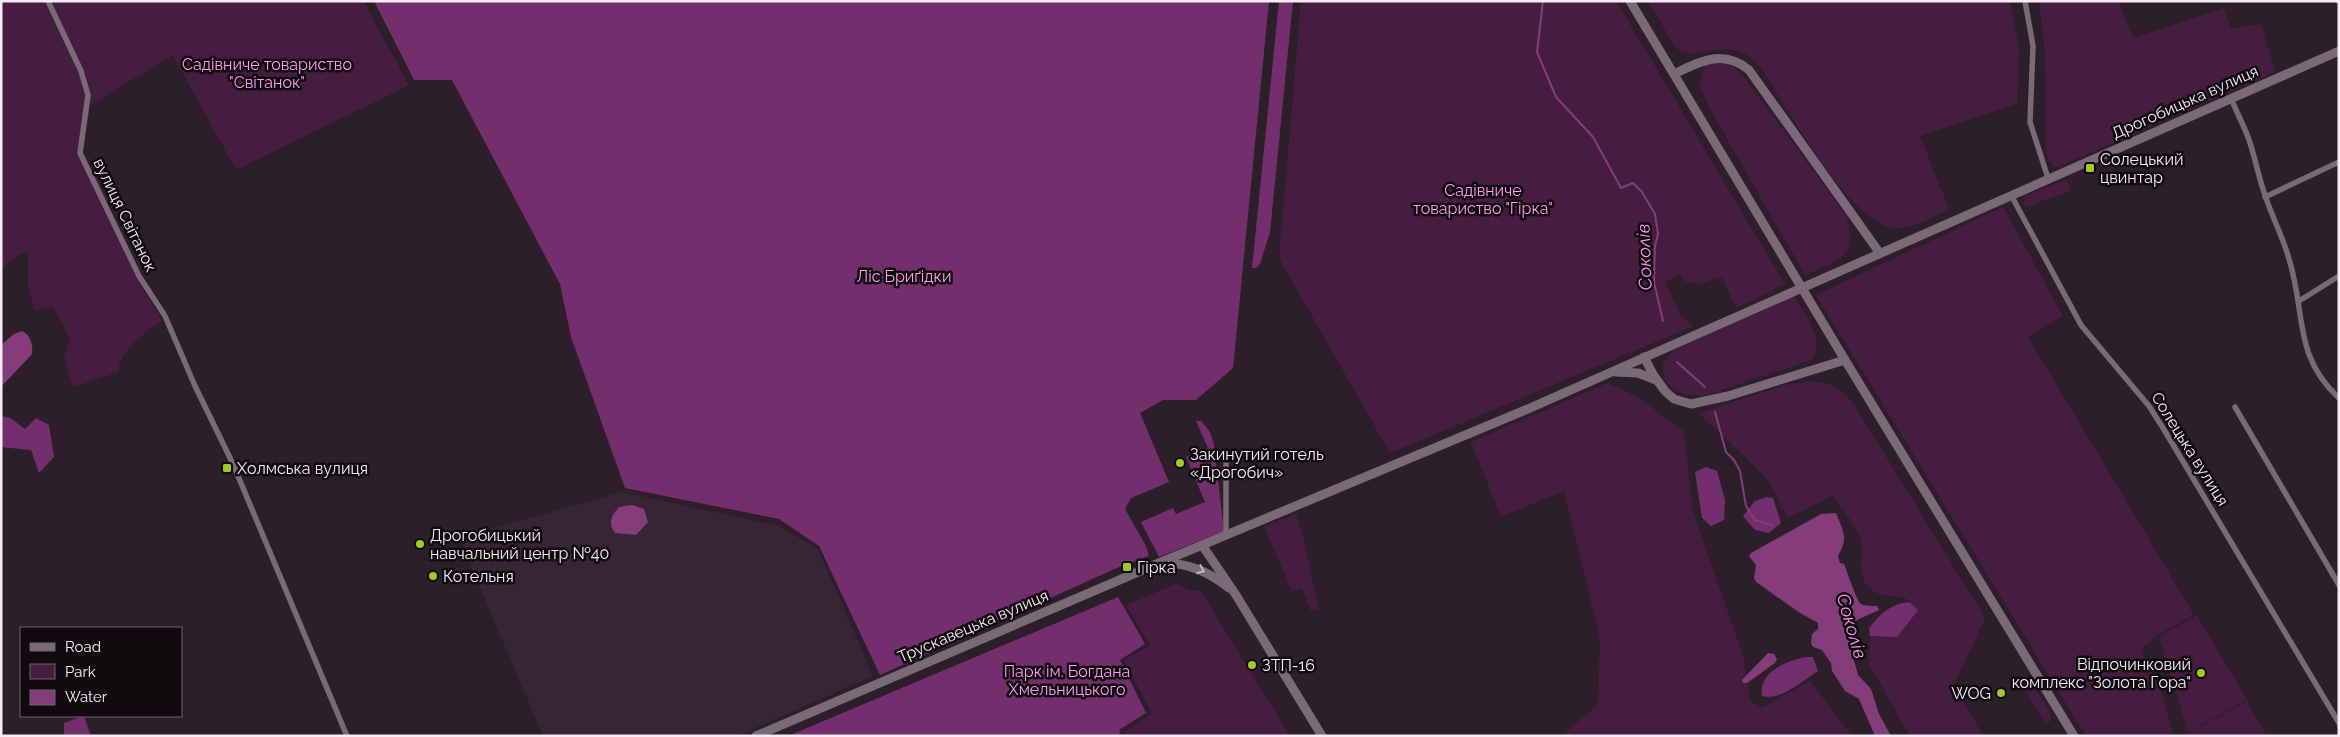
<svg xmlns="http://www.w3.org/2000/svg" width="2340" height="737" font-family="Raleway,sans-serif">
<style>
.built{fill:#372535}
.green{fill:#461d41}
.forest{fill:#752e6d}
.water{fill:#843c7b}
.lines{fill:none;stroke-linecap:round;stroke-linejoin:round}
.stream{stroke:#843c7b;stroke-width:2}
.street{stroke:#7a6a77;stroke-width:5.5}
.secondary{stroke:#7a6a77;stroke-width:9}
.oneway{stroke:#c4b9c2}
.poi-dot{fill:#a4c824;stroke:#110b10;stroke-width:2}
.labels{text-anchor:middle;dominant-baseline:central;stroke-width:5;stroke-linejoin:round;paint-order:stroke}
.park-label{font-size:16px;fill:#ff9bf1;stroke:#110b10}
.street-label{font-size:16px;fill:#f6edf4;stroke:#110b10}
.poi-label{font-size:16px;fill:#f6edf4;stroke:#110b10;text-anchor:start}
.water-label{font-size:18px;font-style:italic;fill:#fb97ed;stroke:#110b10}
</style>
<rect width="100%" height="100%" fill="#2c1f2a"/>
<polygon class="built" points="622,492 779,526 818,549 873,676 737,736 543,736 459,538"/>
<g class="green">
<path d="M1 1H363L409 85 236 170 173 55 90 105 83 152 108 200 102 204 137 279 162 321C145 332 119 350 118 372L73 387 64 358 70 339 53 306 35 311 28 288V250L11 260 1 269Z"/>
<polygon points="1301,1 1616,1 1785,284 1736,308 1722,277 1698,284 1684,281 1680,275 1665,281 1680,314 1694,326 1390,453 1279,258"/>
<path d="M1648 1H2010L2019 49 2017 104 1920 136 1949 209C1935 216 1919 225 1903 228 1859 235 1801 130 1779 97 1770 83 1762 65 1747 55 1723 39 1694 64 1675 47Z"/>
<path d="M2039 1H2118L2133 38 2224 8 2231 29 2261 24 2275 72 2058 167C2049 165 2048 157 2046 149L2045 52Z"/>
<path d="M1716 63 1733 66 1744 77 1846 215C1859 257 1840 260 1805 275L1709 107 1699 85 1704 67Z"/>
<polygon points="2066,180 2071,191 2026,207 2023,205 2025,196"/>
<polygon points="2003,207 2063,316 2028,337 2194,615 2158,635 2142,648 2145,660 2153,664 2172,728 2171,736 2086,736 1816,295"/>
<path d="M1794 296C1804 314 1828 341 1811 360L1703 396C1681 395 1662 390 1663 364L1674 350Z"/>
<path d="M1810 381C1833 384 1841 387 1855 406L1985 618 1954 685 1983 736H1910L1869 664 1870 636 1897 637 1917 610 1904 597C1878 596 1861 593 1861 562 1861 554 1863 545 1860 538 1855 523 1842 509 1832 496L1788 518 1768 480 1699 413 1786 385Z"/>
<polygon points="1608,383 1638,397 1684,432 1693,512 1743,656 1750,701 1762,708 1810,681 1852,736 1562,736 1598,704 1600,639 1564,491 1501,517 1471,442"/>
<polygon points="1296,514 1304,541 1319,610 1311,611 1302,588 1292,591 1264,526"/>
<polygon points="1176,584 1192,591 1201,591 1290,736 1126,736 1124,732 1152,714 1124,660 1150,645 1126,605"/>
<polygon points="2197,615 2247,700 2188,732 2159,637"/>
<polygon points="2022,675 2028,677 2051,713 2050,722 2045,722 2019,680"/>
<polygon points="2247,702 2267,736 2184,736 2184,735"/>
</g>
<g class="forest">
<polygon points="374,1 1269,1 1233,368 1196,400 1163,400 1140,413 1169,482 1131,498 1125,509 1146,546 1149,556 1121,566 880,675 819,546 779,519 625,488 571,337 560,284 452,80 414,80"/>
<polygon points="1279,1 1293,1 1270,232 1260,264 1256,268 1252,268"/>
<polygon points="1,416 10,418 25,429 36,418 49,425 54,457 39,473 31,450 1,447"/>
<polygon points="1196,421 1201,421 1210,432 1214,445 1224,531 1159,557 1141,522 1173,508 1176,514 1205,502 1186,457 1208,448"/>
<polygon points="1706,467 1717,471 1725,500 1724,520 1711,526 1702,518 1695,472"/>
<polygon points="1766,497 1773,498 1781,523 1769,533 1755,530 1743,516 1755,501"/>
<polygon points="1118,597 1145,644 1120,660 1146,713 1119,730 1121,736 788,736"/>
<path d="M1909 602 1918 610 1897 637 1870 636 1869 628C1880 614 1890 604 1909 602Z"/>
<path d="M1806 657H1813L1818 671C1802 681 1781 701 1762 696 1758 672 1786 661 1806 657Z"/>
<polygon points="84,716 91,736 64,736 64,723"/>
</g>
<g class="water">
<path d="M22 331C31 335 33 345 32 354L1 387V345L14 334Z"/>
<path d="M632 505 644 509 648 522 636 535 615 533C607 523 612 515 619 507Z"/>
<path d="M1836 513C1843 531 1849 538 1838 556L1840 563 1844 564C1847 571 1857 602 1861 604 1865 606 1872 606 1877 606L1879 610 1857 620 1850 632V646L1858 675 1871 689 1879 714 1891 736H1875L1859 699 1845 691 1832 671 1831 663 1822 650 1813 647 1811 643 1812 634 1818 629V623L1800 613 1756 582 1754 578 1756 565 1749 556 1751 553 1821 514Z"/>
<polygon points="1768,653 1774,654 1777,659 1775,663 1747,683 1743,683 1742,680"/>
</g>
<g class="lines">
<g class="stream">
<polyline points="1543,1 1537,52 1556,97 1593,137 1621,188 1633,183 1642,192 1655,214 1658,234 1655,246 1654,282 1663,321"/>
<polyline points="1677,362 1705,387"/>
<polyline points="1715,412 1726,452 1734,460 1740,471 1746,506 1755,520 1772,525"/>
</g>
<g class="street">
<polyline points="48,1 81,71 88,95 80,153 139,276 165,316 195,386 233,464 347,736"/>
<polyline points="2025,1 2033,46 2030,122 2048,178"/>
<polyline points="2338,1 2339,2"/>
<path d="M2231 98C2236 111 2243 124 2248 137 2255 156 2258 176 2265 195 2272 217 2283 237 2289 259 2306 313 2293 356 2339 398"/>
<polyline points="2011,195 2081,325 2149,406 2163,428 2339,723"/>
<polyline points="2265,197 2339,162"/>
<polyline points="2299,301 2339,276"/>
<polyline points="2235,407 2339,585"/>
<polyline points="1226,461 1226,535"/>
</g>
<g class="secondary">
<polyline points="1630,1 1845,360 2074,736"/>
<path d="M1674 74C1701 61 1723 49 1749 70L1879 252"/>
<polyline points="1644,357 1654,376 1665,391 1674,399 1691,404 1728,396 1845,360"/>
<polyline points="1615,372 1638,373 1656,380"/>
<polyline points="1202,545 1236,595 1322,736"/>
<path d="M1163 563C1189 563 1209 572 1229 588"/>
<polyline points="756,736 1159,563 1523,411 2339,51"/>
</g>
</g>
<defs><path id="oneway-chevron" d="M-2-3.5L2.5 0L-2 3.5" fill="none" stroke-width="1.6" stroke-linecap="round" stroke-linejoin="round" transform="scale(1.25)"/></defs>
<use class="oneway" href="#oneway-chevron" transform="translate(1201 570) rotate(22)"/>
<g class="poi-dot">
<rect x="2085" y="163" width="10" height="10" rx="2.5"/>
<circle cx="1180" cy="463" r="5"/>
<rect x="222" y="463" width="10" height="10" rx="2.5"/>
<circle cx="420" cy="544" r="5"/>
<rect x="1122" y="562" width="10" height="10" rx="2.5"/>
<circle cx="433" cy="576" r="5"/>
<circle cx="1252" cy="665" r="5"/>
<circle cx="2201" cy="673" r="5"/>
<circle cx="2001" cy="693" r="5"/>
</g>
<g class="labels">
<g class="park-label">
<text x="267" y="64">Садівниче товариство<tspan x="267" dy="18">"Світанок"</tspan></text>
<text x="1483" y="190">Садівниче<tspan x="1483" dy="18">товариство "Гірка"</tspan></text>
<text x="904" y="276">Ліс Бриґідки</text>
<text x="1067" y="671">Парк ім. Богдана<tspan x="1067" dy="18">Хмельницького</tspan></text>
</g>
<g class="street-label">
<text transform="translate(2185 102) rotate(-24)">Дрогобицька вулиця</text>
<text transform="translate(125 215) rotate(64)">вулиця Світанок</text>
<text transform="translate(2190 449) rotate(58)">Солецька вулиця</text>
<text transform="translate(973 626) rotate(-23)">Трускавецька вулиця</text>
</g>
<g class="poi-label">
<text x="2100" y="159">Солецький<tspan x="2100" dy="18">цвинтар</tspan></text>
<text x="1190" y="454">Закинутий готель<tspan x="1190" dy="18">«Дрогобич»</tspan></text>
<text x="237" y="468">Холмська вулиця</text>
<text x="430" y="535">Дрогобицький<tspan x="430" dy="18">навчальний центр №40</tspan></text>
<text x="1137" y="567">Гірка</text>
<text x="443" y="576">Котельня</text>
<text x="2191" y="664" text-anchor="end">Відпочинковий<tspan x="2191" dy="18">комплекс "Золота Гора"</tspan></text>
<text x="1262" y="665">ЗТП-16</text>
<text x="1991" y="693" text-anchor="end">WOG</text>
</g>
<g class="water-label">
<text transform="translate(1644 257) rotate(-92)">Соколів</text>
<text transform="translate(1852 626) rotate(74)">Соколів</text>
</g>
</g>
<rect width="2340" height="737" fill="none" stroke="#f6edf4" stroke-width="5"/>
<rect x="20" y="627" width="162" height="90" fill="#110b10" stroke="#6d656b"/>
<rect x="30" y="643" width="25" height="8" fill="#7a6a77" stroke="#6d656b"/>
<text x="65" y="652" font-size="15" fill="#f6edf4">Road</text>
<rect x="30" y="664" width="25" height="15" fill="#461d41" stroke="#6d656b"/>
<text x="65" y="677" font-size="15" fill="#f6edf4">Park</text>
<rect x="30" y="690" width="25" height="15" fill="#843c7b" stroke="#6d656b"/>
<text x="65" y="702" font-size="15" fill="#f6edf4">Water</text>
</svg>
